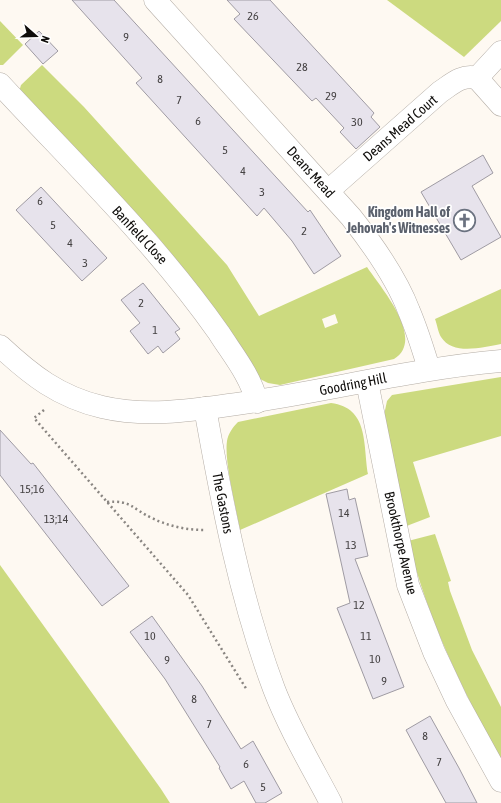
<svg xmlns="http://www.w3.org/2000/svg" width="501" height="803" font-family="'Asap Condensed',sans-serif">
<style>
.green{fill:#ccda7f;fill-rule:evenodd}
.building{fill:#e7e3ec;stroke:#9f9ba3}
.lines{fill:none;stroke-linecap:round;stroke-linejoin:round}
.minor-casing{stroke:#b4ada6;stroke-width:23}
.path{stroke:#8a8682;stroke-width:2.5;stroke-dasharray:2 3;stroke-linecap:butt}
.minor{stroke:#fff;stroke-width:22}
.labels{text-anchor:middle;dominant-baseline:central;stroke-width:3.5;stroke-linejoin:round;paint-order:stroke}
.number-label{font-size:12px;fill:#454243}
.street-label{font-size:14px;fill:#0f0d0b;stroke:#fff}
.worship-label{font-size:14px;font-weight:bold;fill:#5b616d;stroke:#fff;text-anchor:end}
</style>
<rect width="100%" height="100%" fill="#fef9f2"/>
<g class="green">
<polygon points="387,0 501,0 501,21 464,57"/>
<polygon points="0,21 23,45 3,65 0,65"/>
<path d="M42 65 84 107 227 265 259 316 367 267C381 288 426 339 394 359L280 385 268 383 260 379 195 284 156 235 19 92 21 85ZM335 314 338 323 325 328 322 319Z"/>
<path d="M501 289V344C483 347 453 356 441 337 438 332 437 324 435 319Z"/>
<polygon points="501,377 501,436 413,462 430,517 404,527 384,415 387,401 392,395"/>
<path d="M331 403C369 408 363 444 368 474L240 530C236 508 224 461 227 441 228 434 233 427 238 422Z"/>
<path d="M435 534 451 581 448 582 450 591 472 650 501 707V760C461 687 429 622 408 541Z"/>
<polygon points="0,565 161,789 170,803 0,803"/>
</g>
<g class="building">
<polygon points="72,0 114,0 308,212 310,210 341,256 314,274 292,241 264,208 257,216 136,83 142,78"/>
<polygon points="227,0 270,0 374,113 371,117 380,127 356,149 340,132 344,128 316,98 312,101 234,19 240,14"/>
<polygon points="39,31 58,51 43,64 25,44"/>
<polygon points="483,155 493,173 472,186 501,237 461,260 421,192"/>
<polygon points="41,187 107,258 82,281 16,210"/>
<polygon points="143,283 180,329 175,332 180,339 163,353 158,346 148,354 130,331 140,323 121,300"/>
<polygon points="0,430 31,464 33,463 129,586 102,606 0,475"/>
<polygon points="347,489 349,500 355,498 368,556 355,559 404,687 373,699 337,608 350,603 326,494"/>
<polygon points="152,616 202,686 241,749 253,741 282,793 265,803 256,803 244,781 231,789 219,768 220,767 165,679 130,632"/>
<polygon points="430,716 459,768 477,803 446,803 420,756 406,730"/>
</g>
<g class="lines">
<defs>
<g id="minor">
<path d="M155 0 351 217C374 246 396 277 409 311 417 330 423 349 429 369"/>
<polyline points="501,52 477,78 501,105"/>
<path d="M0 84C74 164 156 243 219 333 233 355 250 375 257 402"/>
<path d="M328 191 440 92C452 84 462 74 477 78"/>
<path d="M0 346C31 375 59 397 102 407 144 417 187 411 229 405 320 393 409 369 501 361"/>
<polyline points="367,382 408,585 434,652 457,701 501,781"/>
<path d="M205 408C222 503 240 598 274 689 289 728 311 765 331 803"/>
</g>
</defs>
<use href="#minor" class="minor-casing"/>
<g class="path">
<polyline points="44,410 34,418 188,595 247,690"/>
<path d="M107 502C132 500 132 509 152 518 168 526 186 530 204 530"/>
</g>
<use href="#minor" class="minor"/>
</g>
<defs>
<symbol id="church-ring" viewBox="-11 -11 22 22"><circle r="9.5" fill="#fff" stroke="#6b7280" stroke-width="1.5"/><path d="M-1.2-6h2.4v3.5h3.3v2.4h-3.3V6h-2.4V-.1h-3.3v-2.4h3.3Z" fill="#6b7280"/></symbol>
</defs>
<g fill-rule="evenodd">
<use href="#church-ring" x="452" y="208" width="25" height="25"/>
</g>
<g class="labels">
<g class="number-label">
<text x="253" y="16">26</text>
<text x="126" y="37">9</text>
<text x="302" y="67">28</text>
<text x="160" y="79">8</text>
<text x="331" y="96">29</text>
<text x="179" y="100">7</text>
<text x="198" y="121">6</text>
<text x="357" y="122">30</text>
<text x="225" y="150">5</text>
<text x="243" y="171">4</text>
<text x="262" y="192">3</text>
<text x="40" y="201">6</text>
<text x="53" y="225">5</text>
<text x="304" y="231">2</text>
<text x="70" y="243">4</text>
<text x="85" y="263">3</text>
<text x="141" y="303">2</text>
<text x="155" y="330">1</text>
<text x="32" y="489">15;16</text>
<text x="344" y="513">14</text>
<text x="56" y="519">13;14</text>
<text x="351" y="545">13</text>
<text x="359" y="605">12</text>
<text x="150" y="636">10</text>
<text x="366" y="636">11</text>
<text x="375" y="659">10</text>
<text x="167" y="660">9</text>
<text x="384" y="681">9</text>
<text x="194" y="699">8</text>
<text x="209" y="724">7</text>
<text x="425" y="736">8</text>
<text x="439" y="762">7</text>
<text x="246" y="764">6</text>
<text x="263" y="787">5</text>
</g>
<g class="street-label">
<text transform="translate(400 128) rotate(-41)">Deans Mead Court</text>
<text transform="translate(311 172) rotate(48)">Deans Mead</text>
<text transform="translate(140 235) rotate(47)">Banfield Close</text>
<text transform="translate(353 384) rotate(-11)">Goodring Hill</text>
<text transform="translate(223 503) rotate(79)">The Gastons</text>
<text transform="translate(401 543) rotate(77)">Brookthorpe Avenue</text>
</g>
<g class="worship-label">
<text x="450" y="212">Kingdom Hall of<tspan x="450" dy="16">Jehovah's Witnesses</tspan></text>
</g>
</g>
<g transform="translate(36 36) rotate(110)" stroke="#ffffff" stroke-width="3" paint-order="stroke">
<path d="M0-3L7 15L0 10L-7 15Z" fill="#0f0d0b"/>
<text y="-6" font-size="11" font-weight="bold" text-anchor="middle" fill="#0f0d0b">N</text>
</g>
</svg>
